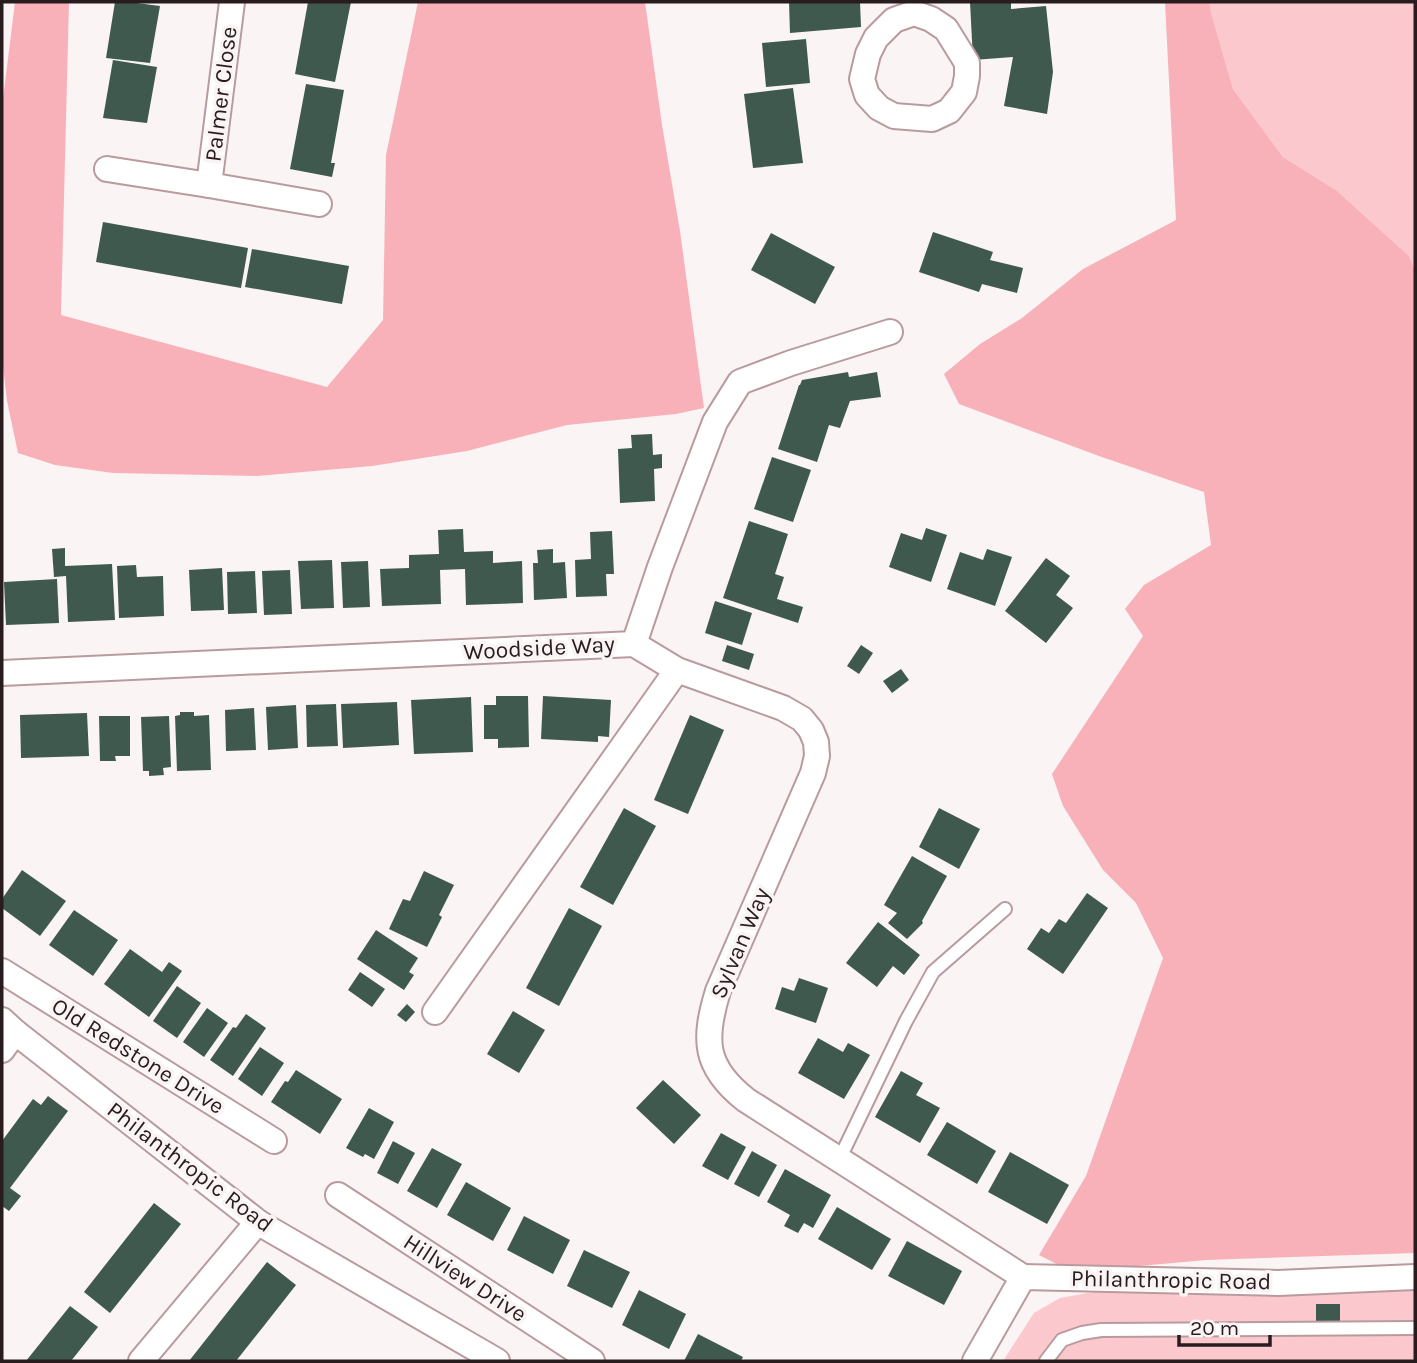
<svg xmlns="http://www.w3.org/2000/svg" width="1417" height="1363" font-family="Karla,sans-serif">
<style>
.green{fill:#fbc8ce}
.forest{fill:#f8b1b9}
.building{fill:#3f594e}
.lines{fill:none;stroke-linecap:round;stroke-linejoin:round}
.service-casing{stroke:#b99b9e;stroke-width:16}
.minor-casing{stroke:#b99b9e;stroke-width:28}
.service{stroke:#fff;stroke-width:12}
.minor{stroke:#fff;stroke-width:24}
.labels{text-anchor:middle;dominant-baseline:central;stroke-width:7;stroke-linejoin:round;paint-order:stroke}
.street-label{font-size:23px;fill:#281c1e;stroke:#faf4f4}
</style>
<rect width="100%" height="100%" fill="#faf4f4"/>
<g class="green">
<polygon points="1209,2 1415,2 1415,270 1409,256 1336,190 1283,157 1233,89 1212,16"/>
<polygon points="1415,1289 1415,1361 1003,1361 1034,1313 1060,1298 1099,1291 1170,1294 1337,1293"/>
</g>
<g class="forest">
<polygon points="15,2 69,2 61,315 327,387 383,320 386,155 418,2 645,2 662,125 680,231 704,408 676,414 567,425 467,451 372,466 257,476 113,473 55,465 18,453 7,401 2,357 2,107"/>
<polygon points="1165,2 1209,2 1212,16 1233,89 1283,157 1336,190 1409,256 1415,270 1415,1253 1206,1260 1072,1272 1039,1255 1086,1176 1163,958 1136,903 1103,870 1063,806 1052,774 1143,636 1125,609 1144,585 1211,545 1204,492 1099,456 959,404 944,374 980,344 1022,318 1083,269 1176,220"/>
</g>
<g class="building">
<polygon points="115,2 129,2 160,6 150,63 106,58"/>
<polygon points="308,2 351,2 335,82 295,74"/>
<polygon points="789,2 860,2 861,27 790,33"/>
<polygon points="970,2 1011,2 1011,9 1046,6 1053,72 1047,114 1004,106 1013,57 973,60"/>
<polygon points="806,39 810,83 766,87 762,43"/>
<polygon points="113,60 157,67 147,123 103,118"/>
<polygon points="306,84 344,90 331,163 335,163 332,177 290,169"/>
<polygon points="793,88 803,163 753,168 744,94"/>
<polygon points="103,222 248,248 241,288 96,262"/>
<polygon points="933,232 993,252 990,260 1023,268 1017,293 982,284 979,292 919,272"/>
<polygon points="771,233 835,267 815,304 751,270"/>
<polygon points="252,249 349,266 342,304 245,287"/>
<polygon points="848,372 849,377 877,372 881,397 850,401 840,428 829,425 817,462 778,449 799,385 800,385 802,380"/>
<polygon points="652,434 653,455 662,454 662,468 654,469 655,501 620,503 618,449 632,448 631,435"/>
<polygon points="772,457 811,470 793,522 754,509"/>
<polygon points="749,521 788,534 775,574 784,577 777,599 803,607 798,623 723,598"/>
<polygon points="926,528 947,535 931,582 889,567 901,533 922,540"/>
<polygon points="463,529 464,552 493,551 493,563 522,561 523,603 466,605 465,569 440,570 441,604 382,606 380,569 409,568 409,555 439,554 438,530"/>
<polygon points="612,531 614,574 606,574 607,596 576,597 575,560 591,559 590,532"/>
<polygon points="65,548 65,566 112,564 115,620 68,622 66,576 54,577 52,549"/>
<polygon points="553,549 553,563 565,562 567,598 534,600 533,563 538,563 537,550"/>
<polygon points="987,549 1012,557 995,606 947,589 960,552 983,560"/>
<polygon points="1046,558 1070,576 1056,595 1073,608 1046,643 1005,611"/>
<polygon points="332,560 334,608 301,609 298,561"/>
<polygon points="368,561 370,607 343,608 341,562"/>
<polygon points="136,565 137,577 163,576 164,616 119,618 117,566"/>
<polygon points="222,568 224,610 191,611 189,570"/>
<polygon points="290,570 292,614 264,615 262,571"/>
<polygon points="255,571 257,613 228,614 227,572"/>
<polygon points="57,579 59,623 6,625 4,582"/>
<polygon points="715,601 752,613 742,645 705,633"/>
<polygon points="727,645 754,654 749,670 722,661"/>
<polygon points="861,645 873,653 859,674 847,666"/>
<polygon points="901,669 909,680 892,693 883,681"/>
<polygon points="496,696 528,696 529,747 498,748 498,739 484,739 484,705 496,705"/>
<polygon points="543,696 611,700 609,737 598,736 598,742 541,739"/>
<polygon points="471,697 473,752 414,754 411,700"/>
<polygon points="397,702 399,745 343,748 341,704"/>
<polygon points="336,704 338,746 307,747 306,705"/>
<polygon points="296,705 298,748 268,750 266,707"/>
<polygon points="254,708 256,750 226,751 225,710"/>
<polygon points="180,712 194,712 194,716 209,715 211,770 177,771 175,716 180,715"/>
<polygon points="87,713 89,756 21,758 20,715"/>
<polygon points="690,715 724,730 688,814 654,800"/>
<polygon points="99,716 130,716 130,756 115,756 116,761 100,761"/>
<polygon points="169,716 171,767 163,768 164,775 149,776 149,771 143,771 141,717"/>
<polygon points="624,808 656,826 613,905 580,887"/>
<polygon points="939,808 980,829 959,869 919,847"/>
<polygon points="912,856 947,876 922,921 923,923 907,939 888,923 897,913 884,905"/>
<polygon points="22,870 66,901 40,936 2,908 2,899"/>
<polygon points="424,871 454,885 439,915 442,917 427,947 389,929 403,899 410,901"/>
<polygon points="1087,893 1108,908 1063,974 1027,949 1041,928 1049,933 1059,919 1066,923"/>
<polygon points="569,908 602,926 559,1006 526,988"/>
<polygon points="74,910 118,940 93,976 49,945"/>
<polygon points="878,922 920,955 904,975 893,966 877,987 846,963"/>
<polygon points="376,930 418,958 409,972 414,975 404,990 357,959"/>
<polygon points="130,949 162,972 169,962 182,971 149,1017 104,984"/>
<polygon points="360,972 385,989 372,1007 348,990"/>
<polygon points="799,978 828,988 816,1023 775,1009 782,987 794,991"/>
<polygon points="177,986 201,1003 177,1038 153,1021"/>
<polygon points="407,1004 415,1012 406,1022 397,1015"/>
<polygon points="207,1008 228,1023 204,1057 183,1042"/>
<polygon points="513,1011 545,1030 519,1073 487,1054"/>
<polygon points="246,1014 266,1028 233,1076 210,1060 233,1027 236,1028"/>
<polygon points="818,1038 843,1052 848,1043 870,1055 844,1099 798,1073"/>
<polygon points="260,1047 284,1063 262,1096 238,1079"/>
<polygon points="296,1070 342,1099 320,1134 271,1102 285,1081 288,1082"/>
<polygon points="901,1071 923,1083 916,1095 940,1108 920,1143 875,1117"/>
<polygon points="663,1080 701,1115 674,1144 636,1108"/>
<polygon points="48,1096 68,1111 10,1188 21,1196 9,1211 2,1206 2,1141 33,1099 41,1105"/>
<polygon points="369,1108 394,1122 374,1159 365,1154 363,1157 346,1148"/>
<polygon points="947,1122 996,1151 977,1184 927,1155"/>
<polygon points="721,1133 746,1147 728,1180 702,1166"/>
<polygon points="393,1141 415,1153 398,1184 377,1173"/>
<polygon points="432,1148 462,1164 437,1208 407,1191"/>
<polygon points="752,1151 777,1165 759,1197 734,1184"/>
<polygon points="1010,1152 1069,1185 1047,1224 988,1192"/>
<polygon points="785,1169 831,1195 813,1228 804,1223 798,1233 784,1226 790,1215 767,1202"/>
<polygon points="466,1182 511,1208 493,1241 447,1215"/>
<polygon points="154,1203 181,1224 110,1313 84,1292"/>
<polygon points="837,1207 891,1239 872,1270 818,1239"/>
<polygon points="524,1216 570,1240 553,1274 507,1250"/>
<polygon points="907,1241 962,1271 944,1305 888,1276"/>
<polygon points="584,1250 630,1272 612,1308 567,1286"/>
<polygon points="267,1262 296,1285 263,1327 236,1361 189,1361"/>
<polygon points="639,1290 686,1314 669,1349 622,1325"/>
<rect x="1316" y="1304" width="24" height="19"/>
<polygon points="70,1306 98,1327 71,1361 26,1361"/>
<polygon points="698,1334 743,1357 741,1361 684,1361"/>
</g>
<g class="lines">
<defs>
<g id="service">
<polyline points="839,1160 906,1021 933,972 1005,909"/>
<polyline points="1046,1361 1062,1340 1082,1333 1101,1330 1415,1328"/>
</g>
<g id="minor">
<polyline points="232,2 209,185 319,204"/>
<polygon points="914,13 931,19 946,29 967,63 967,76 964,92 949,111 932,119 894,116 879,108 867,95 862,79 868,54 876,38 894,20"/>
<polyline points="107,169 209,185"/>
<path d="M634 644 677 670 783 708 802 719 811 730 816 742 817 756 813 773 718 991C703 1040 704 1067 746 1100L1023 1277"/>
<polyline points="2,673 634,644 660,567 715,422 740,382 791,363 890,332"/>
<polyline points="2,971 274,1141"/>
<polyline points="435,1012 677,670"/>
<polyline points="2,1020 15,1032 259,1223 497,1361"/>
<polyline points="2,1050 15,1032"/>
<polyline points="338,1195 592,1361"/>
<polyline points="141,1361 251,1230 259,1223"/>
<polyline points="975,1361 1023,1277 1278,1283 1415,1277"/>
</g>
</defs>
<use href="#service" class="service-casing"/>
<use href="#minor" class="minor-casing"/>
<use href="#service" class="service"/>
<use href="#minor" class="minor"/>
</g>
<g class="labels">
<g class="street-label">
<text transform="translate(221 94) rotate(-83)">Palmer Close</text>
<text transform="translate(539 648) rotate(-3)">Woodside Way</text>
<text transform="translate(740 943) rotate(-67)">Sylvan Way</text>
<text transform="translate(138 1056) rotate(32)">Old Redstone Drive</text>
<text transform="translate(190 1167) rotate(37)">Philanthropic Road</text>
<text transform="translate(465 1278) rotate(33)">Hillview Drive</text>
<text transform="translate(1171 1280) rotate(1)">Philanthropic Road</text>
</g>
</g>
<rect width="1417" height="1363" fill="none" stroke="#281c1e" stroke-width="7"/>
<path d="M1179 1335v10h91v-10" fill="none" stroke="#281c1e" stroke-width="3.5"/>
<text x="1190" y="1335" font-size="21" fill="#281c1e" stroke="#faf4f4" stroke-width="5" paint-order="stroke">20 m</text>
</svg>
